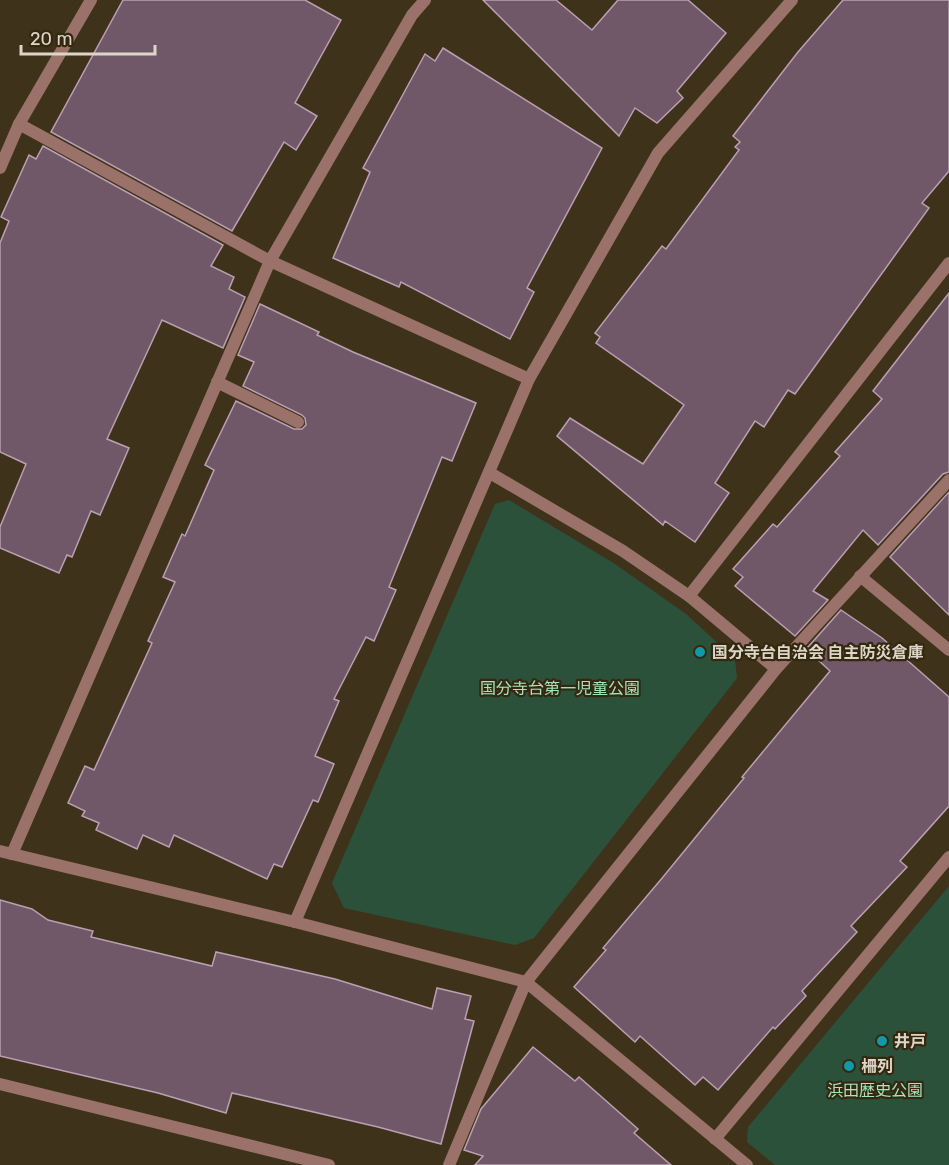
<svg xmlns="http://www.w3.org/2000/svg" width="949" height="1165" font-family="Rubik,'Noto Sans JP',sans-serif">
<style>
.green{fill:#2c513b}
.building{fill:#715869;stroke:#bb9fb2;stroke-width:1.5}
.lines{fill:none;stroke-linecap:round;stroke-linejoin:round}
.lane{stroke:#9a7269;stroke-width:12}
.street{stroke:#9a7269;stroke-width:12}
.culture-dot{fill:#0f9aa8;stroke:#342910;stroke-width:2}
.labels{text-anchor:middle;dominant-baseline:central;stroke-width:4.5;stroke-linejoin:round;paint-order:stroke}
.poi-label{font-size:16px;font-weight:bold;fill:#ddd6c8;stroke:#342910;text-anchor:start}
.park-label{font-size:16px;fill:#a3e5bd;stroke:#342910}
</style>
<rect width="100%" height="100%" fill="#3e331a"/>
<g class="green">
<polygon points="509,500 615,564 686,614 735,659 737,678 534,938 515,945 344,908 332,883 495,504"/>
<polygon points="949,886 949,1165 775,1165 747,1142 748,1127"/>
</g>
<g class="building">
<polygon points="123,0 305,0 341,20 295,103 317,116 296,150 284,142 232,231 51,132"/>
<polygon points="483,0 556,0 592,30 618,0 688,0 726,33 677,91 683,98 657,123 635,108 619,136"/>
<polygon points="843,0 949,0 949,171 922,203 929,208 795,394 788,390 764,427 755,421 715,483 729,493 695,542 665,521 663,525 557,436 570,418 643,464 684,405 596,343 600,337 595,333 662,246 666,249 739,150 735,147 740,142 733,136 798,52"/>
<polygon points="443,48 602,148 527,288 534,292 510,339 401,282 399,287 333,258 370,172 363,168 425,54 435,61"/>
<polygon points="43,146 223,245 211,266 234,277 229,289 245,297 223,348 162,320 107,439 129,448 100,515 91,511 72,557 67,555 59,573 0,548 0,527 26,464 0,452 0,243 9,221 1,217 29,155 36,159"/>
<polygon points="949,293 949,472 943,474 878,545 863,530 813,591 828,600 795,636 735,586 743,577 733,569 773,524 777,527 840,456 835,452 882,399 873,391"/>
<polygon points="260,304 319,332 317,335 353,352 476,403 452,461 442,457 389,587 396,590 374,641 366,637 334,699 339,701 315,756 334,764 318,802 313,800 282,867 274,864 267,879 174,835 169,847 143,835 137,849 96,830 99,823 82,816 85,811 68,803 85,766 94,770 152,643 148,641 175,582 163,577 182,534 185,536 214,470 205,465 236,401 294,429 302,429 306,425 305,418 302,415 243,386 254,362 238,355"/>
<polygon points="949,492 949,615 890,557"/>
<polygon points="841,610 882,638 949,697 949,806 900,861 907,867 851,926 857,932 802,991 806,996 775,1029 773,1027 718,1090 703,1077 695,1085 640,1036 635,1042 574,987 606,950 603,948 663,877 744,778 742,777 830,671 816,658 818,656 808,647"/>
<polygon points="0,900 32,909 48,920 93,931 91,937 212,966 216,952 335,979 432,1009 437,988 471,996 465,1019 474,1021 441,1144 378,1127 232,1093 226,1113 158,1093 0,1056"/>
<polygon points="533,1047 575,1081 579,1077 638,1129 634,1133 671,1165 475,1165 483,1156 464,1150 481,1109"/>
</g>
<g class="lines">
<polyline class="lane" points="217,382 298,422"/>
<g class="street">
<polyline points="19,124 270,261 529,379"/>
<polyline points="0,168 19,124 91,0"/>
<polyline points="490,473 623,551 689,596 776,669"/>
<polyline points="860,576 949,650"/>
<polyline points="689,596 949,263"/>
<polyline points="0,851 295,922 526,982 747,1165"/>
<polyline points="12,854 270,261 412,15 425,0"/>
<polyline points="295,922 529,379 658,153 792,0"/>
<polyline points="0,1084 329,1165"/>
<polyline points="715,1139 949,857"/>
<polyline points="449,1165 526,982 776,669 949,480"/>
</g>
</g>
<g class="culture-dot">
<circle cx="700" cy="652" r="6"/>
<circle cx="882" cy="1041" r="6"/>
<circle cx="849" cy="1066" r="6"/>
</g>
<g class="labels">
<g class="poi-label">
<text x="712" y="652">国分寺台自治会 自主防災倉庫</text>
<text x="894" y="1041">井戸</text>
<text x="861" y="1066">柵列</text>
</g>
<g class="park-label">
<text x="560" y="688">国分寺台第一児童公園</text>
<text x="875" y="1090">浜田歴史公園</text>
</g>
</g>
<path d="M21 45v9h134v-9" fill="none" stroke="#ddd6c8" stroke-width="3"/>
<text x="30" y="45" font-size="18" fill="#ddd6c8" stroke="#342910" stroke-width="4.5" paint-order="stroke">20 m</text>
</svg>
